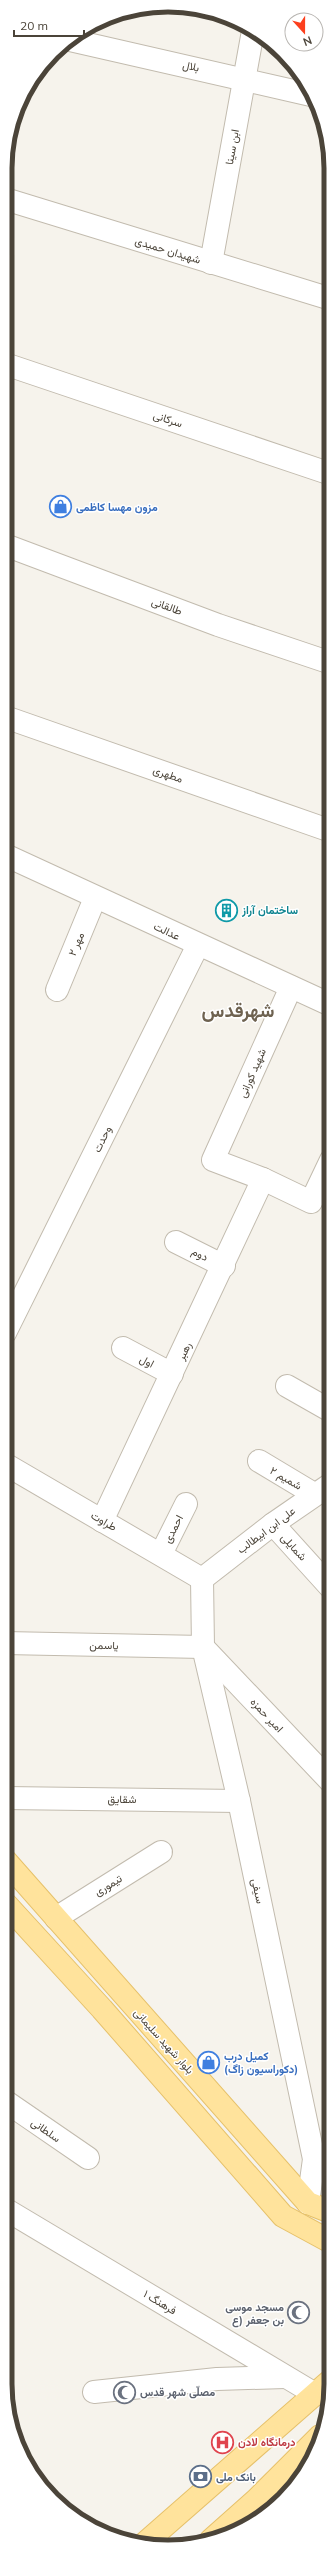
<svg xmlns="http://www.w3.org/2000/svg" width="336" height="2552" font-family="Mulish,Vazirmatn,sans-serif">
<style>
.lines{fill:none;stroke-linecap:round;stroke-linejoin:round}
.minor-casing{stroke:#c2bbae;stroke-width:24}
.major-casing{stroke:#e6c16a;stroke-width:24}
.minor{stroke:#fff;stroke-width:22}
.major{stroke:#ffe39c;stroke-width:22}
.labels{text-anchor:middle;dominant-baseline:central;stroke-width:3;stroke-linejoin:round;paint-order:stroke}
.street-label{font-size:11px;fill:#4b4439;stroke:#fff}
.shop-label{font-size:11px;font-weight:bold;fill:#366cbe;stroke:#fff;text-anchor:start}
.culture-label{font-size:11px;font-weight:bold;fill:#0d838f;stroke:#fff;text-anchor:start}
.worship-label{font-size:11px;font-weight:bold;fill:#5b616d;stroke:#fff;text-anchor:end}
.health-label{font-size:11px;font-weight:bold;fill:#be3a42;stroke:#fff;text-anchor:start}
.service-label{font-size:11px;font-weight:bold;fill:#4e5e75;stroke:#fff;text-anchor:start}
.town-label{font-size:19px;font-weight:bold;fill:#6e6250;stroke:#fff}
.rim{fill:none;stroke:#4b4439;stroke-width:5}
</style>
<rect width="100%" height="100%" fill="#f6f3ec"/>
<g class="lines">
<defs>
<g id="minor">
<polyline points="70,40 311,95"/>
<polyline points="5,199 331,299"/>
<polyline points="211,263 253,31"/>
<polyline points="5,364 331,474"/>
<polyline points="5,545 218,625 331,663"/>
<polyline points="5,717 331,831"/>
<polyline points="5,855 331,1005"/>
<polyline points="291,987 213,1160 263,1179 311,1202 331,1160"/>
<polyline points="57,990 95,898"/>
<polyline points="176,1242 224,1266"/>
<polyline points="5,1333 198,945"/>
<polyline points="123,1348 172,1374"/>
<polyline points="287,1386 331,1411"/>
<polyline points="259,1461 314,1494"/>
<polyline points="5,1464 202,1579"/>
<polyline points="102,1521 263,1179"/>
<polyline points="273,1524 331,1588"/>
<polyline points="161,1554 186,1504"/>
<polyline points="202,1579 203,1647 239,1801 314,2159 308,2203"/>
<polyline points="202,1579 273,1524 331,1484"/>
<polyline points="5,1643 203,1647 331,1782"/>
<polyline points="5,1798 239,1801"/>
<polyline points="56,1918 161,1852"/>
<polyline points="5,2101 88,2158"/>
<polyline points="5,2209 315,2394"/>
<polyline points="94,2392 217,2379 285,2377"/>
</g>
<g id="major">
<polyline points="5,1860 308,2203 331,2212"/>
<polyline points="5,1903 102,2009 283,2216 331,2242"/>
<polyline points="211,2540 256,2500 320,2436"/>
<polyline points="145,2543 331,2380"/>
</g>
</defs>
<use href="#minor" class="minor-casing"/>
<use href="#major" class="major-casing"/>
<use href="#minor" class="minor"/>
<use href="#major" class="major"/>
</g>
<defs>
<symbol id="shop-ring" viewBox="-11 -11 22 22"><circle r="9.5" fill="#fff" stroke="#3f7fe0" stroke-width="1.5"/><path d="M-5-2.5h2.3a2.7 3.5 0 0 1 5.4 0H5L5.5 6h-11ZM-1.5-2.5h3a1.5 2.3 0 0 0-3 0Z" fill="#3f7fe0"/></symbol>
<symbol id="building-ring" viewBox="-11 -11 22 22"><circle r="9.5" fill="#fff" stroke="#0f9aa8" stroke-width="1.5"/><path d="M-4-6H4V6H1V3H-1V6H-4ZM-2.5-4.3h1.7v1.8h-1.7ZM.8-4.3h1.7v1.8H.8ZM-2.5-1h1.7V.8h-1.7ZM.8-1h1.7V.8H.8Z" fill="#0f9aa8"/></symbol>
<symbol id="mosque-ring" viewBox="-11 -11 22 22"><circle r="9.5" fill="#fff" stroke="#6b7280" stroke-width="1.5"/><path d="M3.5-4.9A6 6 0 1 0 3.5 4.9A5 5 0 1 1 3.5-4.9Z" fill="#6b7280"/></symbol>
<symbol id="hospital-ring" viewBox="-11 -11 22 22"><circle r="9.5" fill="#fff" stroke="#e0444e" stroke-width="1.5"/><path d="M-5-5h3v3.5h4V-5h3V5h-3V1.5h-4V5h-3Z" fill="#e0444e"/></symbol>
<symbol id="bank-ring" viewBox="-11 -11 22 22"><circle r="9.5" fill="#fff" stroke="#5c6f8a" stroke-width="1.5"/><path d="M-6-4H6V4H-6ZM0-2.3a2.3 2.3 0 1 0 0 4.6a2.3 2.3 0 1 0 0-4.6Z" fill="#5c6f8a"/></symbol>
</defs>
<g fill-rule="evenodd">
<use href="#shop-ring" x="48" y="494" width="25" height="25"/>
<use href="#building-ring" x="214" y="898" width="25" height="25"/>
<use href="#shop-ring" x="196" y="2050" width="25" height="25"/>
<use href="#mosque-ring" x="286" y="2300" width="25" height="25"/>
<use href="#mosque-ring" x="112" y="2380" width="25" height="25"/>
<use href="#hospital-ring" x="210" y="2430" width="25" height="25"/>
<use href="#bank-ring" x="188" y="2464" width="25" height="25"/>
</g>
<g class="labels">
<g class="street-label">
<text transform="translate(191 66) rotate(12)">بلال</text>
<text transform="translate(232 147) rotate(-80)">ابن سینا</text>
<text transform="translate(168 250) rotate(17)">شهیدان حمیدی</text>
<text transform="translate(168 419) rotate(19)">سرکانی</text>
<text transform="translate(167 606) rotate(20)">طالقانی</text>
<text transform="translate(168 774) rotate(19)">مطهری</text>
<text transform="translate(167 931) rotate(25)">عدالت</text>
<text transform="translate(76 944) rotate(-67)">مهر ۲</text>
<text transform="translate(252 1073) rotate(-66)">شهید کورانی</text>
<text transform="translate(102 1139) rotate(-64)">وحدت</text>
<text transform="translate(200 1254) rotate(27)">دوم</text>
<text transform="translate(184 1351) rotate(-64)">رهبر</text>
<text transform="translate(147 1361) rotate(28)">اول</text>
<text transform="translate(286 1478) rotate(30)">شمیم ۲</text>
<text transform="translate(104 1521) rotate(30)">طراوت</text>
<text transform="translate(173 1529) rotate(-63)">احمدی</text>
<text transform="translate(266 1530) rotate(-37)">علی ابن ابیطالب</text>
<text transform="translate(294 1547) rotate(48)">شمایلی</text>
<text transform="translate(104 1645) rotate(1)">یاسمن</text>
<text transform="translate(267 1715) rotate(47)">امیر حمزه</text>
<text transform="translate(122 1799) rotate(1)">شقایق</text>
<text transform="translate(108 1885) rotate(-32)">تیموری</text>
<text transform="translate(258 1891) rotate(78)">سیفی</text>
<text transform="translate(164 2041) rotate(48)">بلوار شهید سلیمانی</text>
<text transform="translate(46 2130) rotate(35)">سلطانی</text>
<text transform="translate(160 2302) rotate(31)">فرهنگ ۱</text>
</g>
<g class="shop-label">
<text x="76" y="507">مزون مهسا کاظمی</text>
<text x="224" y="2056">کمیل درب<tspan x="224" dy="13">(دکوراسیون زاگ)</tspan></text>
</g>
<g class="culture-label">
<text x="242" y="910">ساختمان آراز</text>
</g>
<g class="worship-label">
<text x="284" y="2307">مسجد موسی<tspan x="284" dy="13">بن جعفر (ع</tspan></text>
<text x="140" y="2392" text-anchor="start">مصلّی شهر قدس</text>
</g>
<g class="health-label">
<text x="238" y="2442">درمانگاه لادن</text>
</g>
<g class="service-label">
<text x="216" y="2477">بانک ملی</text>
</g>
<g class="town-label">
<text x="238" y="1010">شهرقدس</text>
</g>
</g>
<path d="M0 0H336V2552H0ZM168 12H168A156 156 0 0 1 324 168V2384A156 156 0 0 1 168 2540H168A156 156 0 0 1 12 2384V168A156 156 0 0 1 168 12Z" fill="#fff" fill-rule="evenodd"/>
<path class="rim" d="M168 12H168A156 156 0 0 1 324 168V2384A156 156 0 0 1 168 2540H168A156 156 0 0 1 12 2384V168A156 156 0 0 1 168 12Z"/>
<g transform="translate(304 32) rotate(159)"><circle r="19" fill="#ffffff" stroke="#b7b4b0"/>
<path d="M0-3L7 15L0 10L-7 15Z" fill="#fc3f1d"/>
<text y="-6" font-size="11" font-weight="bold" text-anchor="middle" fill="#4b4439">N</text>
</g>
<path d="M14 30v6h70v-6" fill="none" stroke="#4b4439" stroke-width="2"/>
<text x="20" y="30" font-size="12" fill="#4b4439" stroke="#ffffff" stroke-width="3" paint-order="stroke">20 m</text>
</svg>
